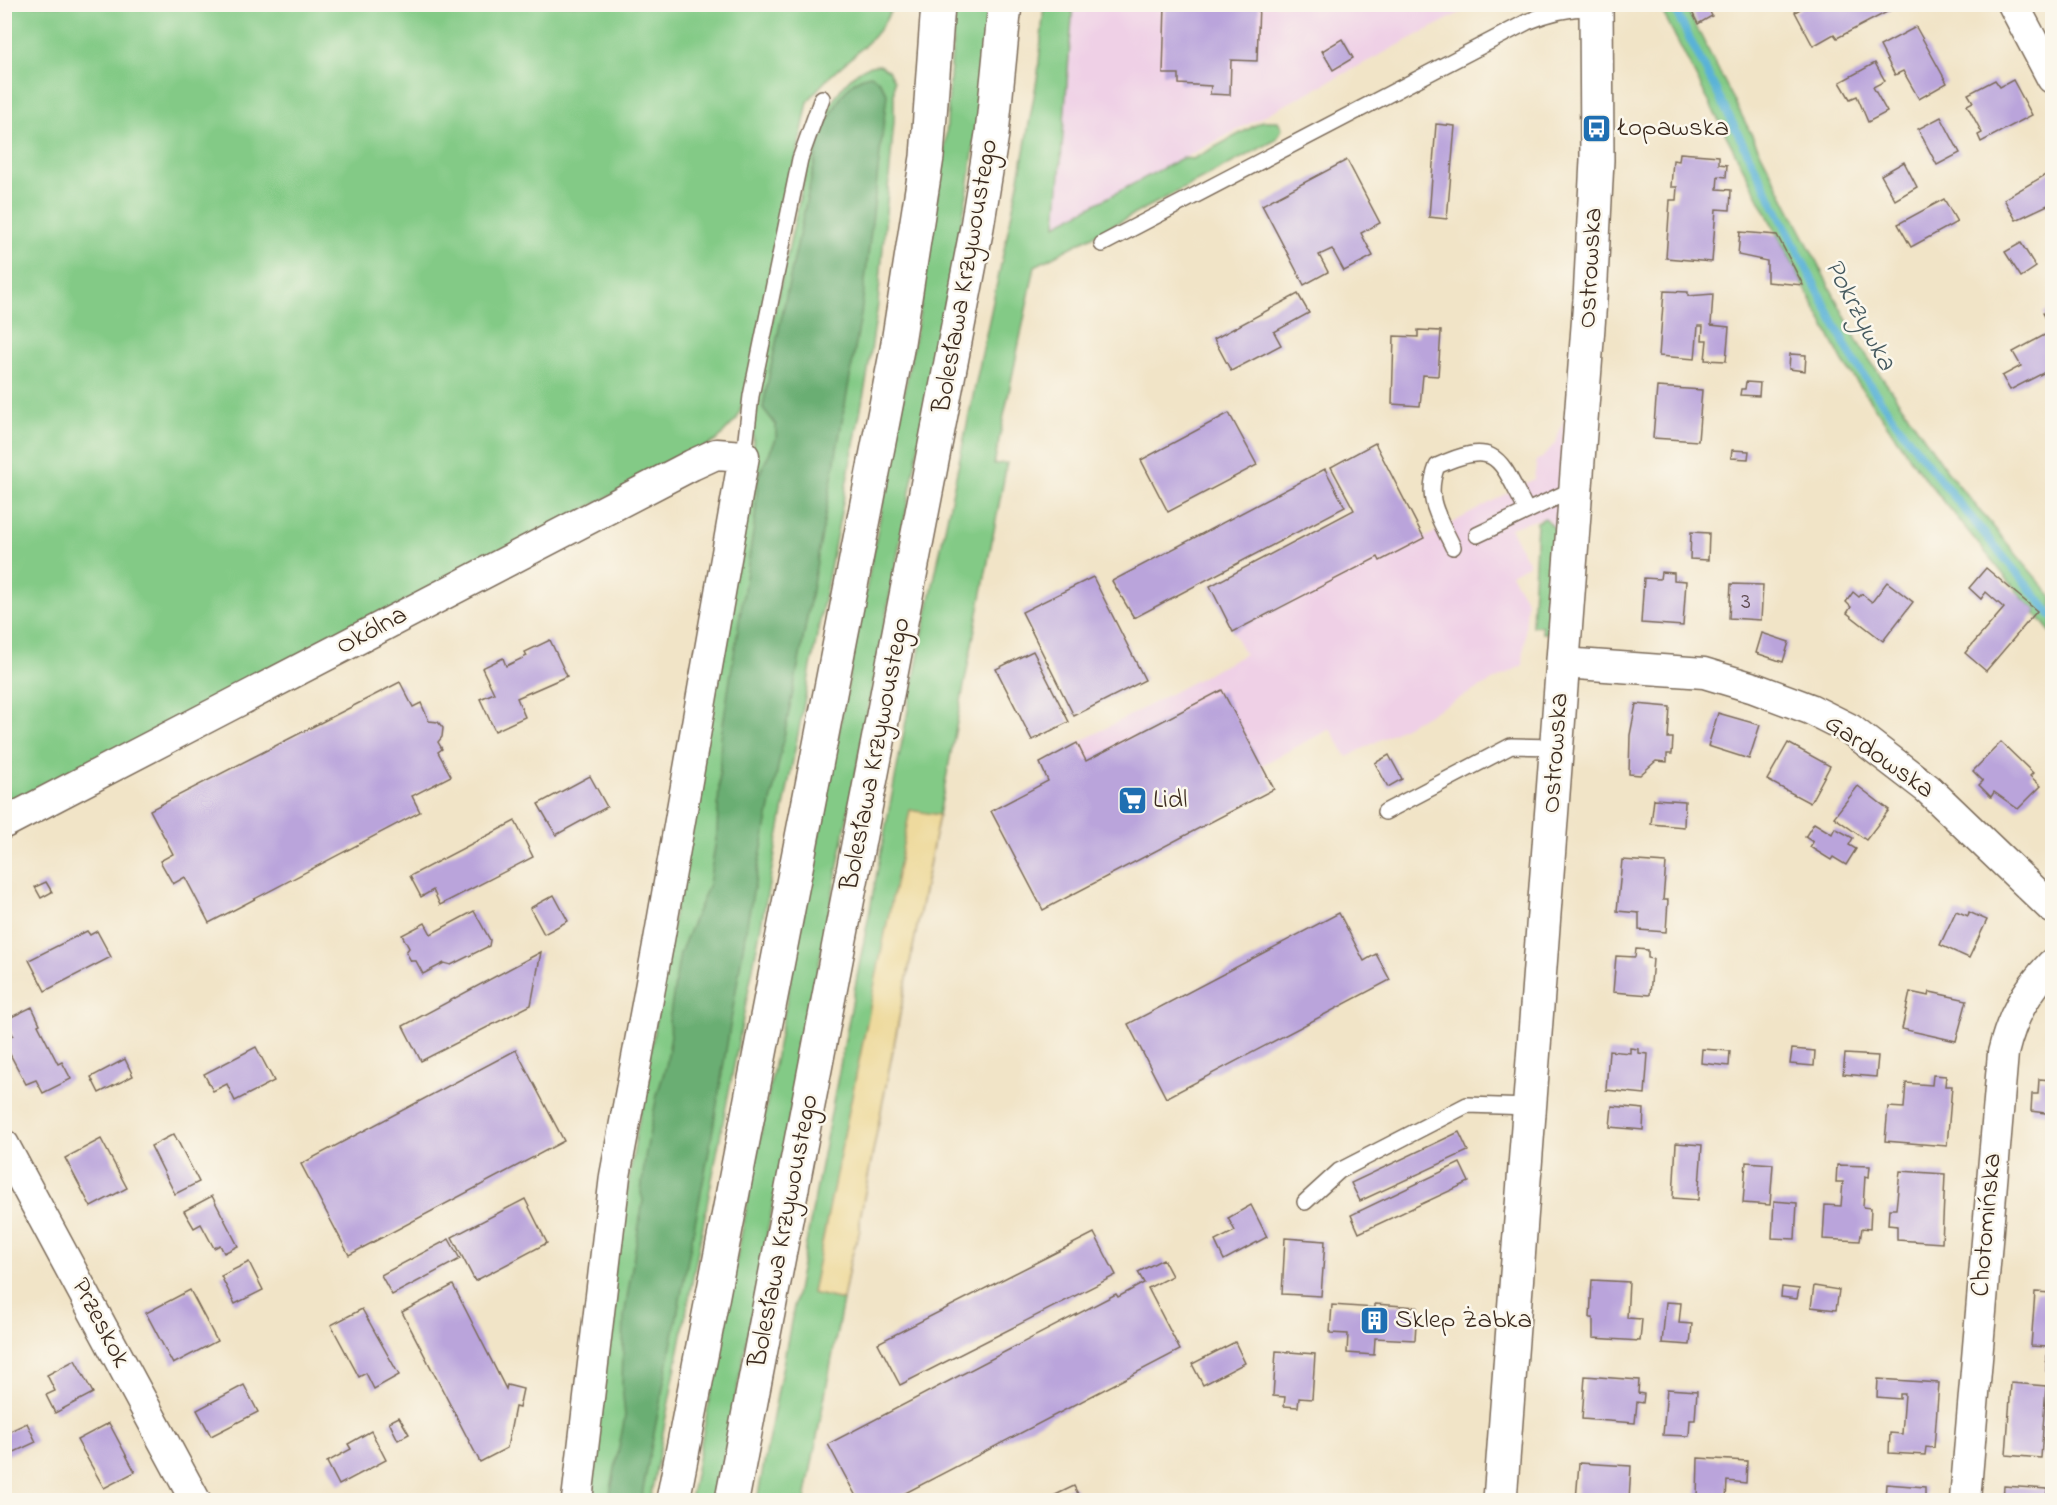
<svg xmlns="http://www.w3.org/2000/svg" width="2057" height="1505" font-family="'Indie Flower',sans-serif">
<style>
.built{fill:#efd0e6}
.green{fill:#83ca86;stroke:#5f7a52;stroke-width:1.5}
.forest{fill:#6aae73;stroke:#526c48;stroke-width:1.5}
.sand{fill:#eeda9e;stroke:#94825e;stroke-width:1.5}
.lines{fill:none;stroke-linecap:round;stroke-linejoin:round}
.stream{stroke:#5ab2d7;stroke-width:8}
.building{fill:#baa4db}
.service-casing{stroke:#7b6b59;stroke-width:18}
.minor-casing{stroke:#7b6b59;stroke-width:33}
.tertiary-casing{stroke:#7b6b59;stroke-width:36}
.secondary-casing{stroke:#7b6b59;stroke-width:36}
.service{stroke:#fff;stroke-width:15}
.minor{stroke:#fff;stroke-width:30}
.tertiary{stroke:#fff;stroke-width:33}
.secondary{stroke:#fff;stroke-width:33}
.labels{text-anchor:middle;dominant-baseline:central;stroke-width:5;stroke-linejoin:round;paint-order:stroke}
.number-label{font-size:24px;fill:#5b484d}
.poi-label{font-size:27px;fill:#3b2a1e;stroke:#fbf7ec;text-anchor:start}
.street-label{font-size:27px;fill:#3b2a1e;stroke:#fbf7ec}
.water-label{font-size:28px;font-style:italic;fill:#465a5f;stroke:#fbf7ec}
</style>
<rect width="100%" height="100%" fill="#fbf7ec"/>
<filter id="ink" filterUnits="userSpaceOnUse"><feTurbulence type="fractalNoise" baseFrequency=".0167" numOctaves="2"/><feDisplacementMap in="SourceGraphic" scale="12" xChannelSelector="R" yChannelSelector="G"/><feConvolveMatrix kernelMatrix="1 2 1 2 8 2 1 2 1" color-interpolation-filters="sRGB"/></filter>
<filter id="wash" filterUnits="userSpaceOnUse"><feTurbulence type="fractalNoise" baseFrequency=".008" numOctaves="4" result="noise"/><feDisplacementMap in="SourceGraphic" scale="24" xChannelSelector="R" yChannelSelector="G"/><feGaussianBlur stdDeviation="1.35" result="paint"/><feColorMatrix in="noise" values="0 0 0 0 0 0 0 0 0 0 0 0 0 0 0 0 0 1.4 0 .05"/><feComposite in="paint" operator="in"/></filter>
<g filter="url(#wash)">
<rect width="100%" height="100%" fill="#f1e4c7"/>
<g class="built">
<polygon points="1073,5 1475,5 1056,225"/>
<polygon points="1565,415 1557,532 1549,520 1542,518 1510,528 1529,564 1511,574 1527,601 1523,665 1347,757 1330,729 1262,765 1274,789 1043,910 991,811 1048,781 1040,763 1245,654 1233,632 1378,557 1381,561 1534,479 1537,460 1542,458 1556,442"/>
</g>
<g class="green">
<path d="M5 5H893C878 47 832 65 808 102L748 389 737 419 716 441 5 811Z"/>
<polygon points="955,5 989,5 980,102 968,189 716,1500 690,1500 919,316 946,137"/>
<polygon points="1044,5 1073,5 1056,225 1182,158 1193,159 1263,121 1278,121 1282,129 1276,140 1035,266 994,464 1007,463 939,815 910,811 812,1293 843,1300 805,1500 757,1500 923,632 1019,179 1038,74"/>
<polygon points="1659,5 1685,5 1860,346 1951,476 2052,597 2052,634 2035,613 2037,611 2025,601 1920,472 1843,362"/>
<path d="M880 65 888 70 894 81V121L878 304 867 377 650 1500H588L612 1278 753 449V409L812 143C822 118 847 63 880 65Z"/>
<polygon points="1545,518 1556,530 1550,633 1542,633 1542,626 1532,626 1537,522"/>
</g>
<path class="forest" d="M871 75 880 82 887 94 861 315 801 651 748 918 710 1146 641 1500H609L625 1416 622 1385 624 1317 643 1200 641 1193 645 1157 657 1095 666 1066 671 1035 669 1021 680 953 709 884 717 833 721 737 755 520 758 477 776 439V425L763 408 766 390 819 142C829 120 843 78 871 75Z"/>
<polygon class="sand" points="910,810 939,815 860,1218 860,1230 850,1262 843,1300 812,1293"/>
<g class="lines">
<path class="stream" d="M1672 4 1850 354C1908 448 1983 530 2052 616"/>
</g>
<g id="blocks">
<g class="building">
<polygon points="1165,4 1259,4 1257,61 1231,60 1230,95 1210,94 1211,86 1179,84 1179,74 1163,74"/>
<polygon points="1688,4 1706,4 1712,16 1698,24"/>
<polygon points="1808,4 1888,4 1891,10 1837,38 1834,34 1813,46 1795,12"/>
<polygon points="1916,27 1947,83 1919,99 1903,71 1895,75 1880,46"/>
<polygon points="1342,39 1353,58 1333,70 1322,51"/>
<polygon points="1875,63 1885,81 1873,87 1887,112 1868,122 1857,96 1850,99 1840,82"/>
<polygon points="1995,80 2000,87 2013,80 2032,115 1981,142 1978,135 1982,133 1967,105 1973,102 1968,94"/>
<polygon points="1941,117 1960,153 1937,165 1918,129"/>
<polygon points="1436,124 1455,126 1447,219 1429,217"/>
<polygon points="1680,153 1719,156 1719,164 1727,165 1726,177 1718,176 1717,189 1731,190 1730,210 1716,209 1712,262 1666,258 1670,200 1676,200 1677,187 1671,187 1673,160 1679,161"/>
<polygon points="1347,160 1380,223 1361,233 1373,256 1344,271 1332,249 1319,255 1328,272 1304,285 1262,205"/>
<polygon points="1904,162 1917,187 1895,200 1881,175"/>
<polygon points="2052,171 2052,203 2016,220 2004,199"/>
<polygon points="1944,199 1957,222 1911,247 1898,224"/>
<polygon points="1740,232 1777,235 1803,285 1767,282 1767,261 1738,255"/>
<polygon points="2021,243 2036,267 2021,277 2005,252"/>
<polygon points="1664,291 1688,292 1688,296 1713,294 1711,325 1729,327 1726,361 1705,360 1707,340 1702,340 1703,326 1698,326 1695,359 1659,356"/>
<polygon points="1298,294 1309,313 1274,332 1281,345 1231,371 1214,339"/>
<polygon points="2052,308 2052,330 2043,313"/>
<polygon points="1418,330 1441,331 1438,376 1423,375 1420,406 1392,404 1394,336 1418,337"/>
<polygon points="2052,331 2052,375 2049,370 2010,390 2002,376 2021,366 2013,352"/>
<polygon points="1790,354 1806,355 1805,371 1789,369"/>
<polygon points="1746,382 1760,383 1759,396 1740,395 1741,389 1745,389"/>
<polygon points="1657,387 1702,390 1698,441 1653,438"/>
<polygon points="1229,413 1257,465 1168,512 1141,460"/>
<polygon points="1375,443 1424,538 1380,561 1378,557 1233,632 1210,586 1354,510 1331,467"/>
<polygon points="1732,450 1749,451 1748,459 1731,458"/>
<polygon points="1325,469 1345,507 1134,618 1112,581"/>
<polygon points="1691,532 1709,533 1708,560 1690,559"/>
<polygon points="1986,568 2037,611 1986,671 1965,653 2004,608 1986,592 1981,599 1969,588"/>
<polygon points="1661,572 1674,573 1674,580 1686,581 1683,626 1641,623 1644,578 1660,579"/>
<polygon points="1093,577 1145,680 1074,716 1022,612"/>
<polygon points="1887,582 1913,602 1883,641 1847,613 1851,607 1846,602 1853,592 1859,597 1862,594 1872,602"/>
<polygon points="1731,584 1763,585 1761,620 1729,618"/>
<polygon points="1762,633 1789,642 1783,662 1756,653"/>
<polygon points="550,640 567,676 517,698 525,717 495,731 480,699 494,693 482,668 503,658 506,666 527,656 525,652"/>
<polygon points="1033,651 1069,722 1032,740 996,669"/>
<polygon points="400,682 413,707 421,703 429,721 438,722 443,728 442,737 438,742 442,749 438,752 451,776 412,796 420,812 209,923 185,877 173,884 160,861 173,854 150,810"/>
<polygon points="1222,690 1274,789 1043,910 991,811 1048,781 1040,763 1077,743 1086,761"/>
<polygon points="1636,704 1670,707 1668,738 1673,738 1672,754 1667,754 1667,762 1656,761 1640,775 1629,774 1630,735"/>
<polygon points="1718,713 1760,725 1749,759 1708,746"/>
<polygon points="2001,742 2033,773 2030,776 2041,786 2018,809 1994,792 1991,797 1979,785 1983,781 1973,771"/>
<polygon points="1788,743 1830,766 1810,803 1767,780"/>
<polygon points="1389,755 1402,779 1388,787 1375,763"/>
<polygon points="590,776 607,807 556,835 538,804"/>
<polygon points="1858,786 1889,810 1866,840 1834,817"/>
<polygon points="1654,799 1685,801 1684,827 1651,824"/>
<polygon points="515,821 533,857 440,905 433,890 421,897 410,876"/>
<polygon points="1814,823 1832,834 1835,828 1853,838 1849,845 1856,849 1846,865 1833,857 1831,860 1810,847 1813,842 1805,837"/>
<polygon points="1622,860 1666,863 1663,900 1668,900 1666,932 1639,930 1639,913 1617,911"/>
<polygon points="46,882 52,892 41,898 35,887"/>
<polygon points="554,895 568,921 544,934 530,908"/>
<polygon points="474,911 490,940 489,946 451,965 444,963 423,974 416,961 411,961 406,952 409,948 402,935 425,923 431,934"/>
<polygon points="1956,911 1968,916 1969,912 1987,920 1969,958 1940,945"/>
<polygon points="1339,913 1364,961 1376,954 1390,980 1166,1098 1128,1024"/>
<polygon points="87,931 90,935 97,931 111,957 45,991 29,960"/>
<polygon points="1636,949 1648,950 1648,958 1653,959 1650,995 1613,992 1616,956 1635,957"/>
<polygon points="541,952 531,1005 421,1061 403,1026"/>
<polygon points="1910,992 1929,996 1930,992 1967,1000 1956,1041 1902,1029"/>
<polygon points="32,1007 40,1024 38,1025 58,1064 62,1062 71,1079 43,1093 36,1080 26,1084 4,1043 4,1039 13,1035 5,1020"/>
<polygon points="256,1047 274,1081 235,1101 227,1084 213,1091 204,1074"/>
<polygon points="1630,1048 1638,1049 1638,1053 1648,1054 1645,1094 1606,1090 1609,1051 1630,1053"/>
<polygon points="1702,1049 1730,1051 1729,1066 1701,1063"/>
<polygon points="1792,1049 1815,1051 1814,1066 1790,1064"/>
<polygon points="516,1050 564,1141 349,1255 301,1164"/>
<polygon points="1845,1054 1878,1056 1876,1077 1843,1074"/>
<polygon points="125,1059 133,1076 99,1093 91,1077"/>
<polygon points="1933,1075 1946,1076 1945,1086 1952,1086 1947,1146 1885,1141 1888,1107 1904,1108 1906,1083 1932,1085"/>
<polygon points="2039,1079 2052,1080 2052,1114 2031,1111 2032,1094 2038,1094"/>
<polygon points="1612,1106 1644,1109 1643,1130 1610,1127"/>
<polygon points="1459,1132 1468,1151 1360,1201 1351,1183"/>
<polygon points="174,1134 199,1182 175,1194 151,1146"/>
<polygon points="101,1139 127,1188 91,1207 65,1158"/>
<polygon points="1676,1143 1702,1145 1698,1200 1673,1198"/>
<polygon points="1746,1162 1773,1164 1770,1205 1743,1203"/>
<polygon points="1460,1163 1469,1182 1359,1233 1351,1215"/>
<polygon points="1837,1165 1870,1166 1869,1177 1865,1176 1863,1207 1871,1208 1870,1229 1862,1228 1860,1241 1823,1239 1825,1205 1841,1206 1843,1182 1836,1182"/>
<polygon points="1900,1171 1945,1174 1942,1243 1897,1240 1897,1226 1888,1225 1889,1209 1896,1209"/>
<polygon points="212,1196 238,1246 224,1253 220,1245 214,1248 201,1224 194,1228 184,1211"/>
<polygon points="525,1199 547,1243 475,1281 452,1237"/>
<polygon points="1774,1201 1797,1203 1795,1239 1772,1238"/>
<polygon points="1251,1205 1267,1237 1224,1260 1215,1241 1235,1231 1228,1218"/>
<polygon points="1094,1233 1116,1275 900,1385 878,1343"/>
<polygon points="1285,1238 1325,1241 1321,1296 1282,1294"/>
<polygon points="449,1239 460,1259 392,1295 381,1275"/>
<polygon points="1163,1259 1172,1276 1148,1288 1180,1350 892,1500 858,1500 828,1444 1116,1294 1118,1297 1144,1283 1138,1272"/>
<polygon points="249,1262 263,1290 235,1304 221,1276"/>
<polygon points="1592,1280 1629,1282 1627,1318 1642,1319 1640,1341 1593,1338 1593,1318 1590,1318"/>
<polygon points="453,1285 506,1389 507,1385 523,1389 519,1408 515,1407 507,1448 480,1462 402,1312"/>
<polygon points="1814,1286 1839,1290 1836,1310 1811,1307"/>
<polygon points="1782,1287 1799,1289 1797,1299 1781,1297"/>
<polygon points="190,1290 217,1341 173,1364 146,1313"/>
<polygon points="2035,1292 2052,1293 2052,1372 2046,1371 2047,1347 2031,1346"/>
<polygon points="1666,1302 1681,1303 1679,1323 1692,1324 1690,1345 1662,1343"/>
<polygon points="1375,1304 1417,1307 1415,1340 1375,1338 1374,1355 1347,1353 1348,1334 1330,1333 1332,1305 1375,1308"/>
<polygon points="362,1309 399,1375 374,1389 366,1373 359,1377 331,1325"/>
<polygon points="1235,1342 1245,1363 1203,1385 1192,1364"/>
<polygon points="1276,1351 1315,1354 1312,1399 1299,1398 1298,1407 1284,1406 1285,1397 1273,1396"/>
<polygon points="75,1360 93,1393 55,1413 46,1395 55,1391 47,1375"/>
<polygon points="1585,1376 1639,1380 1638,1393 1644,1394 1643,1403 1637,1402 1635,1423 1582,1419"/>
<polygon points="1878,1379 1939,1383 1934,1448 1926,1447 1925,1455 1889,1453 1890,1433 1902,1434 1905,1394 1900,1394 1900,1399 1877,1397"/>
<polygon points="2011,1383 2046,1386 2041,1458 2006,1455"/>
<polygon points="244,1385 258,1412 211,1436 197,1410"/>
<polygon points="1667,1389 1697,1391 1695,1420 1690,1420 1689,1436 1663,1435"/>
<polygon points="399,1417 409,1434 398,1440 389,1422"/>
<polygon points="27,1423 36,1442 8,1455 4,1448 4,1434"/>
<polygon points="109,1423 135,1472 104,1488 77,1440"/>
<polygon points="371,1431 386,1460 339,1485 327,1462 351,1449 348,1444"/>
<polygon points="1698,1458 1747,1461 1746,1483 1727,1481 1726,1500 1697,1500"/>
<polygon points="1579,1463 1631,1466 1629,1500 1576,1500"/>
<polygon points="1886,1484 1925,1487 1925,1500 1885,1500"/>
<polygon points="1074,1486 1081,1500 1045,1500"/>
<polygon points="2004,1486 2047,1489 2046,1500 2003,1500"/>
</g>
</g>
</g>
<g filter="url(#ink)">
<use href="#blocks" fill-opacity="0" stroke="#7b6b59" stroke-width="1.5"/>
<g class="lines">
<defs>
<g id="service">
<path d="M1102 244 1527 22C1549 12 1571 7 1596 8"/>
<polyline points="744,456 751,396 800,159 822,98"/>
<polyline points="1477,535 1576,488"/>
<path d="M1453 547C1439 517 1424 499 1437 466 1499 437 1500 461 1527 511"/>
<polyline points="1385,812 1511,746 1557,747"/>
<polyline points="1305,1202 1339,1171 1467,1105 1530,1107"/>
</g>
<g id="minor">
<polyline points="2013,4 2052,78"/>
<polyline points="1563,663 1704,673 1754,688 1810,709 1850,729 1928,789 2052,908"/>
<polyline points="4,823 692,465 716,454 744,456 659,940 615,1176 577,1500"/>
<polyline points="4,1145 195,1500"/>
<path d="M1965 1500 2003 1053C2012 1016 2026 991 2052 964"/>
</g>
<polyline id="tertiary" points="1500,1500 1590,300 1597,160 1596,4"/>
<g id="secondary">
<polyline points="673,1500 897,349 927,157 938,4"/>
<polyline points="732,1500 977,227 992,134 1005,4"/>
</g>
</defs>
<use href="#service" class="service-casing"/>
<use href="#minor" class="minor-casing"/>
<use href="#tertiary" class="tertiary-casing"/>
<use href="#secondary" class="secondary-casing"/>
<use href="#service" class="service"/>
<use href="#minor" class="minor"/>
<use href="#tertiary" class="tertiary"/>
<use href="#secondary" class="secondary"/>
</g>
</g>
<defs>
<symbol id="bus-square" viewBox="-11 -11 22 22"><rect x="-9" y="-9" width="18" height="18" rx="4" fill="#1f6fb2" stroke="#fbf7ec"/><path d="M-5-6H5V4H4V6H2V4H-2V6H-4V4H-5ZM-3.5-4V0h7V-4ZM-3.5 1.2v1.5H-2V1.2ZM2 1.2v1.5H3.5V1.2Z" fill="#fff"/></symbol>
<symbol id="supermarket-square" viewBox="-11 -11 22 22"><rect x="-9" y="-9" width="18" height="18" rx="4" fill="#1f6fb2" stroke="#fbf7ec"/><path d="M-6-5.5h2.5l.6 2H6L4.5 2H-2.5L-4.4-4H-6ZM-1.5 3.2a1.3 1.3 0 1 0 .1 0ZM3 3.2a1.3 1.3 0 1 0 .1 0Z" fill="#fff"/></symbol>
<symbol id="building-square" viewBox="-11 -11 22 22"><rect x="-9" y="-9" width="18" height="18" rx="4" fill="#1f6fb2" stroke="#fbf7ec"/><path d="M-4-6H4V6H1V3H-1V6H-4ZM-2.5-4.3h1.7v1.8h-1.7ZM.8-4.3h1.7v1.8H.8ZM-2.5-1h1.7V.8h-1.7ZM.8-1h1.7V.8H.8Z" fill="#fff"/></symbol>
</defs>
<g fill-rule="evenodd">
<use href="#bus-square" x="1580" y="112" width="33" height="33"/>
<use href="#supermarket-square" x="1116" y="784" width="33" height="33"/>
<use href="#building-square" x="1358" y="1304" width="33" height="33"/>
</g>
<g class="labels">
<g class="number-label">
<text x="1746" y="602">3</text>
</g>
<g class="poi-label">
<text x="1618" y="128">Łopawska</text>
<text x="1153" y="800">Lidl</text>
<text x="1395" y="1320">Sklep Żabka</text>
</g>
<g class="street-label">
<text transform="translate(1591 268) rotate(-87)">Ostrowska</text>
<text transform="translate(966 276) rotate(-80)">Bolesława Krzywoustego</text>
<text transform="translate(372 631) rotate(-28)">Okólna</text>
<text transform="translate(1556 753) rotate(-86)">Ostrowska</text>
<text transform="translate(876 754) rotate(-79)">Bolesława Krzywoustego</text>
<text transform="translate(1879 757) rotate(35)">Gardowska</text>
<text transform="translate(1987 1225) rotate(-85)">Chotomińska</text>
<text transform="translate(784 1231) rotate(-79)">Bolesława Krzywoustego</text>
<text transform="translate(100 1323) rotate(62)">Przeskok</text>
</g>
<g class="water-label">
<text transform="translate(1859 315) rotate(62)">Pokrzywka</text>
</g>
</g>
<rect width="2057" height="1505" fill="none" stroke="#fbf7ec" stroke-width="24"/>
</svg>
